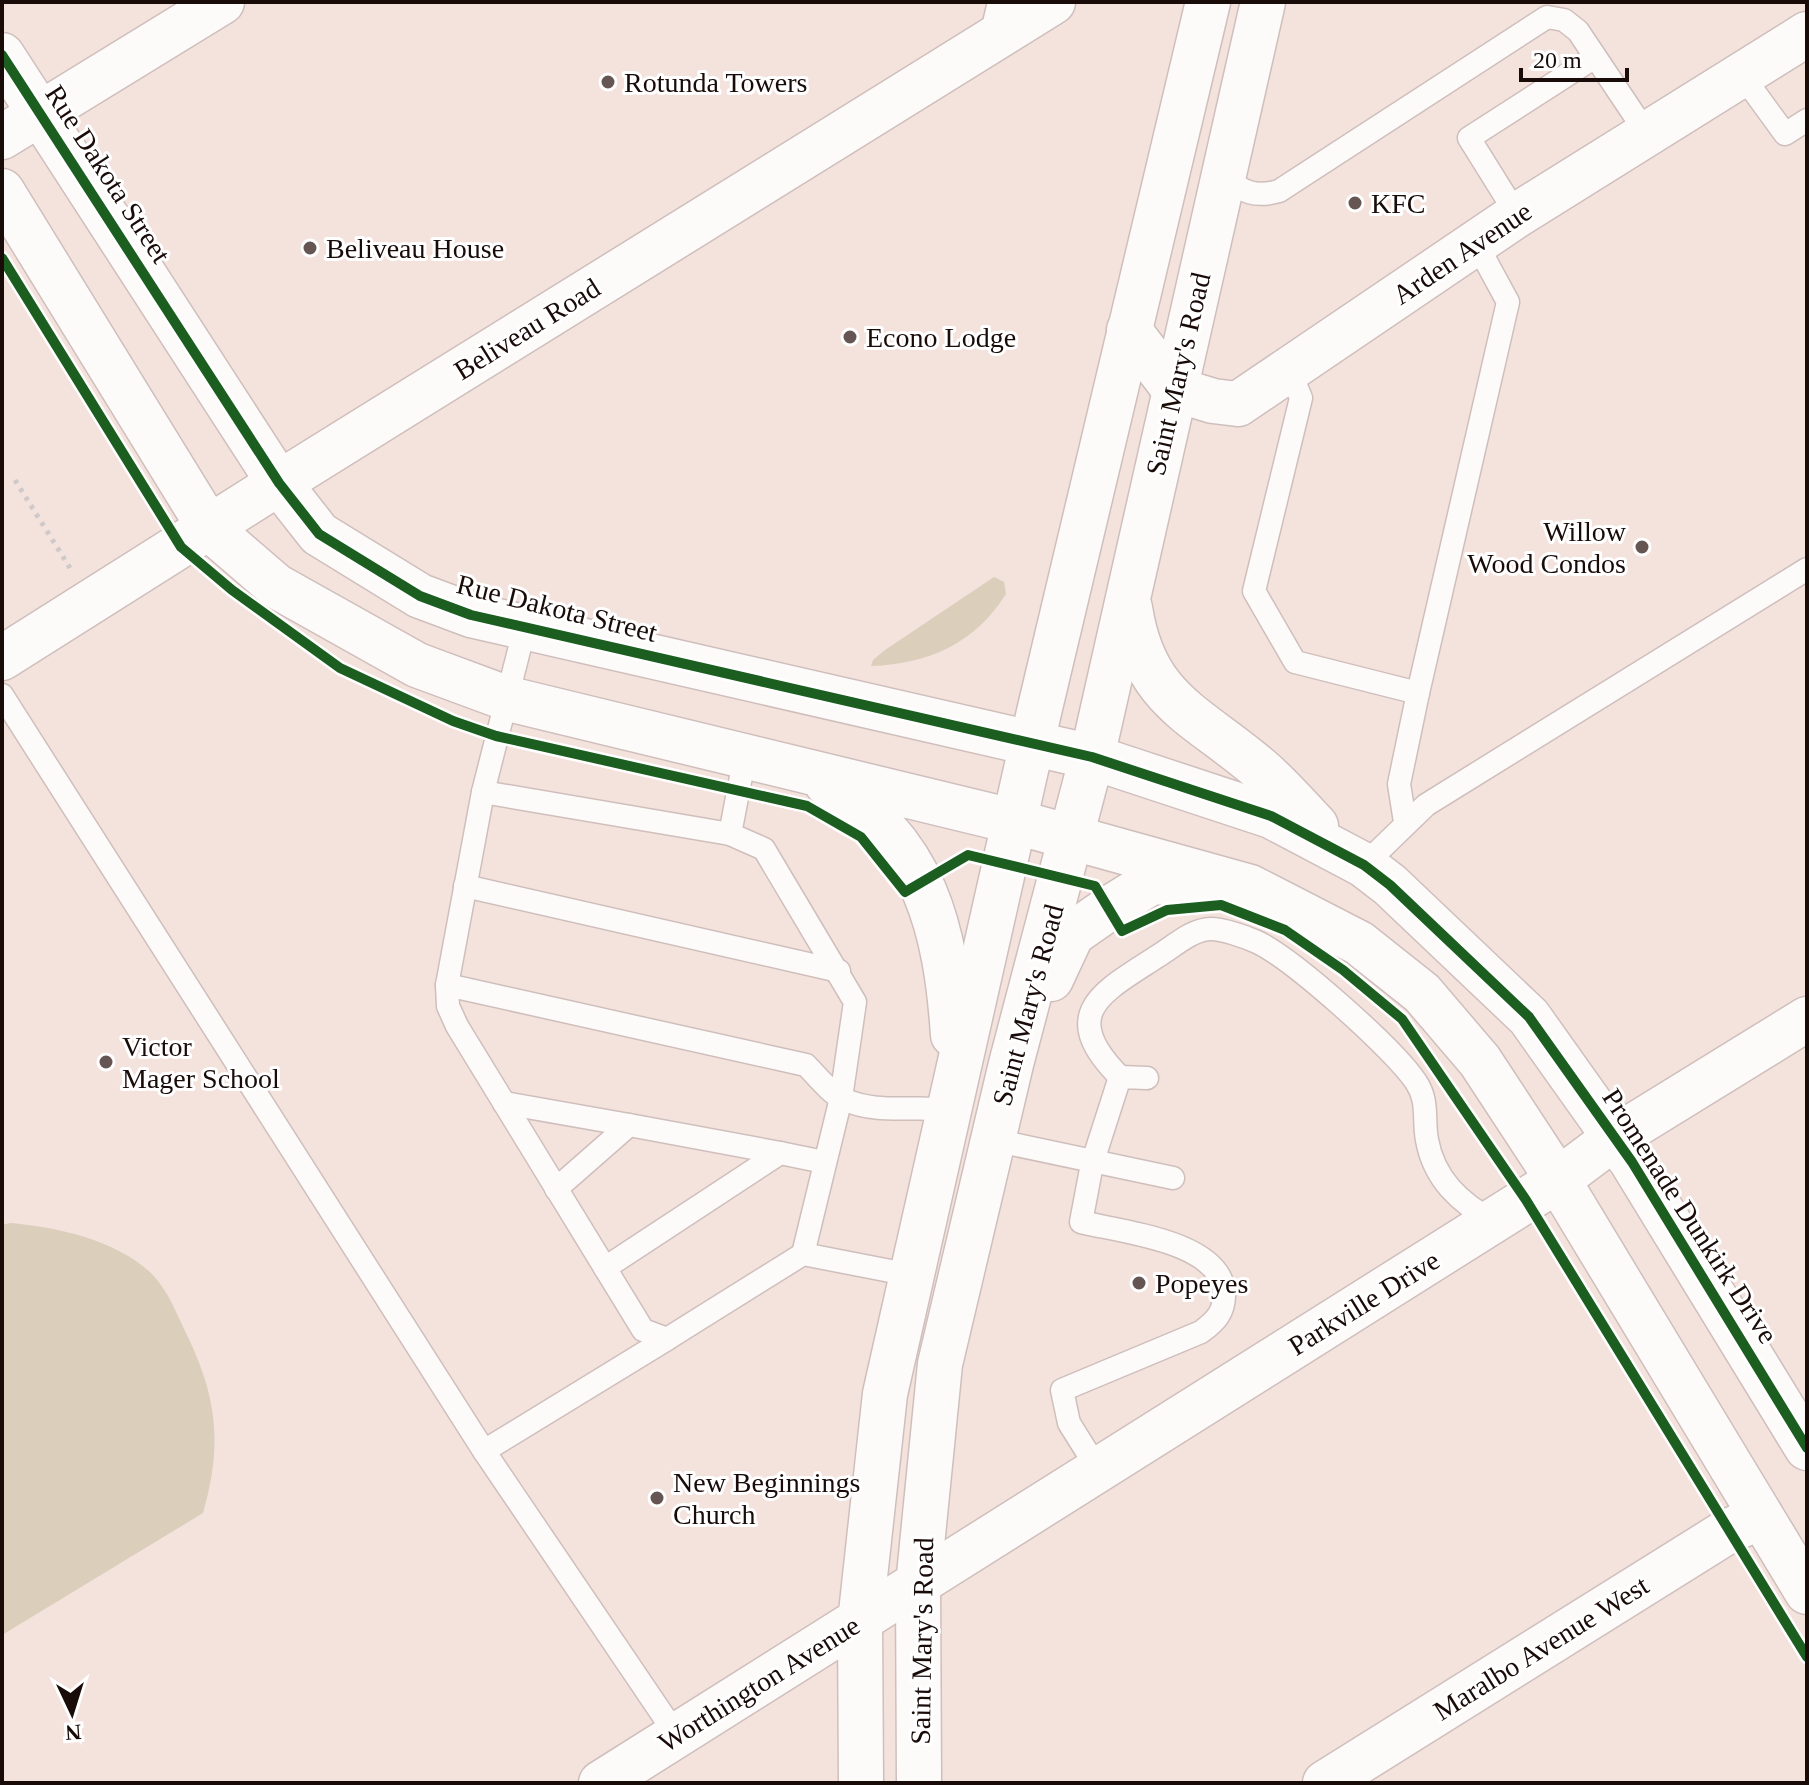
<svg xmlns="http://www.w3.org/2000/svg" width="1809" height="1785" font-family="'Times New Roman',serif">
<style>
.green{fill:#dbceba}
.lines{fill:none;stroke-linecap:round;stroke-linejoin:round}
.service-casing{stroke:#cfbfbc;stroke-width:25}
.minor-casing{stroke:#cfbfbc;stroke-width:47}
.tertiary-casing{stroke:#cfbfbc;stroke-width:47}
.secondary-casing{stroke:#cfbfbc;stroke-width:47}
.path{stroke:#cfcac9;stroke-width:5;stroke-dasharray:4 6;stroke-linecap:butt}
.service{stroke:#fdfbfa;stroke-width:22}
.minor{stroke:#fdfbfa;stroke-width:44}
.tertiary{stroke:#fdfbfa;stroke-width:44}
.secondary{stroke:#fdfbfa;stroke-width:44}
.cycleway-casing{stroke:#fff;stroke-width:15}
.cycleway{stroke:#1b5e20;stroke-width:10}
.poi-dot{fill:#655653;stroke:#fff;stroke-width:3}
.labels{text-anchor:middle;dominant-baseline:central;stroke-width:6;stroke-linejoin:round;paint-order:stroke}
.poi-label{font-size:28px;fill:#180b08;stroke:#fff;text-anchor:start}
.street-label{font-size:28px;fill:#180b08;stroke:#fff}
</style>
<rect width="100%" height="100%" fill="#f4e2dd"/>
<g class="green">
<path d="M994 577 1004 582 1006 594C975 643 929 664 871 666L873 660 885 650Z"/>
<path d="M10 1223C57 1227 117 1240 152 1274 168 1291 175 1310 185 1331 217 1396 223 1443 203 1513L2 1635V1225Z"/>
</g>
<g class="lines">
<defs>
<g id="service">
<polyline points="990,40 999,2"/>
<polyline points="1742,75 1785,134 1807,120"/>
<path d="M1223 176C1242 192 1255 198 1279 191L1547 17 1564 20 1578 31 1647 134"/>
<polyline points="1517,215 1469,138 1595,57"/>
<polyline points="1289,369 1301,398 1254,591 1295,662 1418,693 1399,784 1405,822"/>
<polyline points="525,627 483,792 447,985 448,1006 457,1026 643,1330 667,1339 803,1254 911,1275"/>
<polyline points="1418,693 1508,302 1476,243"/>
<polyline points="2,695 484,1451 667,1339"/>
<polyline points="483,792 730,834 764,849 855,1002 841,1098 803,1254"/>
<polyline points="730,834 745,756"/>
<polyline points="1364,865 1426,805 1807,569"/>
<polyline points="465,886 839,971"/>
<path d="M447 985 806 1065C817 1076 830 1093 843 1099 878 1115 912 1105 949 1110"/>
<path d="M1120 1077C1056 1013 1103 992 1158 956 1173 947 1192 929 1211 929 1223 929 1246 937 1257 942 1293 959 1394 1049 1416 1082 1429 1101 1423 1119 1427 1140 1434 1179 1460 1203 1493 1221"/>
<polyline points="504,1103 629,1125"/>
<polyline points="993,1140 1173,1178"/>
<polyline points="556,1189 629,1125 780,1153"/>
<polyline points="605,1268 780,1153 824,1162"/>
<polyline points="484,1451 677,1736"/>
<path d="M1099 1471 1069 1423 1062 1390 1201 1332C1216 1321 1225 1312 1224 1292 1220 1241 1121 1232 1081 1222L1092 1164 1120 1077 1147 1078"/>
</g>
<g id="minor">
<polyline points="2,137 222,2"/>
<polyline points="1129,330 1174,389 1213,401 1238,404 1517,215 1807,34"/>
<polyline points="279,483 1053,2"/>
<polyline points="1325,1783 1728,1531 1759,1518"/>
</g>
<g id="tertiary">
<polyline points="2,658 279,483"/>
<polyline points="601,1783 1558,1180 1614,1138 1807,1019"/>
</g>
<g id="secondary">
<polyline points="2,55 279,483 319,534 420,596 471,615 1092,757 1271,816 1364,865 1390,885 1529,1017 1632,1162 1807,1448"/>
<polyline points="2,191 210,529 276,586 417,665 509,699 1016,822 1250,887 1359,943 1422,993 1480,1061 1558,1180 1807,1592"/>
<path d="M1130 608C1144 701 1196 714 1260 769 1280 786 1298 807 1316 826"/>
<path d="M827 784C925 839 946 930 953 1035"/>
<polyline points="1051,979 1072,934 1108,909 1152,882 1199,884"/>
<polyline points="861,1783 860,1622 885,1394 1039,712 1208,2"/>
<polyline points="919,1783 918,1585 940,1364 1011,1064 1092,757 1263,2"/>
</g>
</defs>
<use href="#service" class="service-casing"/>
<use href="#minor" class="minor-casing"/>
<use href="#tertiary" class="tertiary-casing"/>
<use href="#secondary" class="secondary-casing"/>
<polyline class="path" points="15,480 70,568"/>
<use href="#service" class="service"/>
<use href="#minor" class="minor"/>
<use href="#tertiary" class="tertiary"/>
<use href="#secondary" class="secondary"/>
<defs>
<g id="cycleway">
<polyline points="2,55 279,483 319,534 420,596 471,615 1092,757 1271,816 1364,865 1390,885 1529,1017 1632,1162 1807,1448"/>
<polyline points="2,258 181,547 232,590 340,668 453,721 496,736 807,806 861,837 905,892 968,855 1095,886 1122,931 1167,910 1221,905 1285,930 1343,970 1402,1019 1526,1200 1807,1657"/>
</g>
</defs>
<use href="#cycleway" class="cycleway-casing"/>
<use href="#cycleway" class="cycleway"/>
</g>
<g class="poi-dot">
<circle cx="608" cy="82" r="8"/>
<circle cx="1355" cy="203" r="8"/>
<circle cx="310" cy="248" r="8"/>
<circle cx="850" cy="337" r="8"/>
<circle cx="1642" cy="547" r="8"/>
<circle cx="106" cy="1062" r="8"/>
<circle cx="1139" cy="1283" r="8"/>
<circle cx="657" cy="1498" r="8"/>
</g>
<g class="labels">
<g class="poi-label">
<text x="624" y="82">Rotunda Towers</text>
<text x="1371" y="203">KFC</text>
<text x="326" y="248">Beliveau House</text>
<text x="866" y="337">Econo Lodge</text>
<text x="1626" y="531" text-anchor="end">Willow<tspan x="1626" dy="32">Wood Condos</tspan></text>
<text x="122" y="1046">Victor<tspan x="122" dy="32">Mager School</tspan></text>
<text x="1155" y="1283">Popeyes</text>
<text x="673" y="1482">New Beginnings<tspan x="673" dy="32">Church</tspan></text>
</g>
<g class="street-label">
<text transform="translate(108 174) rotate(57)">Rue Dakota Street</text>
<text transform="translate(1462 253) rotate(-34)">Arden Avenue</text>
<text transform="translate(527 329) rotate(-32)">Beliveau Road</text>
<text transform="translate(1178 374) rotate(-77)">Saint Mary's Road</text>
<text transform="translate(557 608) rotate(14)">Rue Dakota Street</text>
<text transform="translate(1028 1005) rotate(-75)">Saint Mary's Road</text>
<text transform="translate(1690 1216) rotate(57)">Promenade Dunkirk Drive</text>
<text transform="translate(1364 1303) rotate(-32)">Parkville Drive</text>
<text transform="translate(922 1641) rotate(-89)">Saint Mary's Road</text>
<text transform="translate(1541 1648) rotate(-32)">Maralbo Avenue West</text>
<text transform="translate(759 1684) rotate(-32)">Worthington Avenue</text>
</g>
</g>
<rect width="1809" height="1785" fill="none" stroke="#180b08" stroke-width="8"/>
<g transform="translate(72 1713) rotate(176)" stroke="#ffffff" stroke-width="6" paint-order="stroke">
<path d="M0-6L14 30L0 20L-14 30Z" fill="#180b08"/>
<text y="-12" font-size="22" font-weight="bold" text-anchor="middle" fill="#180b08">N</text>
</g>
<path d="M1521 68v12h106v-12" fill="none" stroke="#180b08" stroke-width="4"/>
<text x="1533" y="68" font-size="24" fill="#180b08" stroke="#ffffff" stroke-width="6" paint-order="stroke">20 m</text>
</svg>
